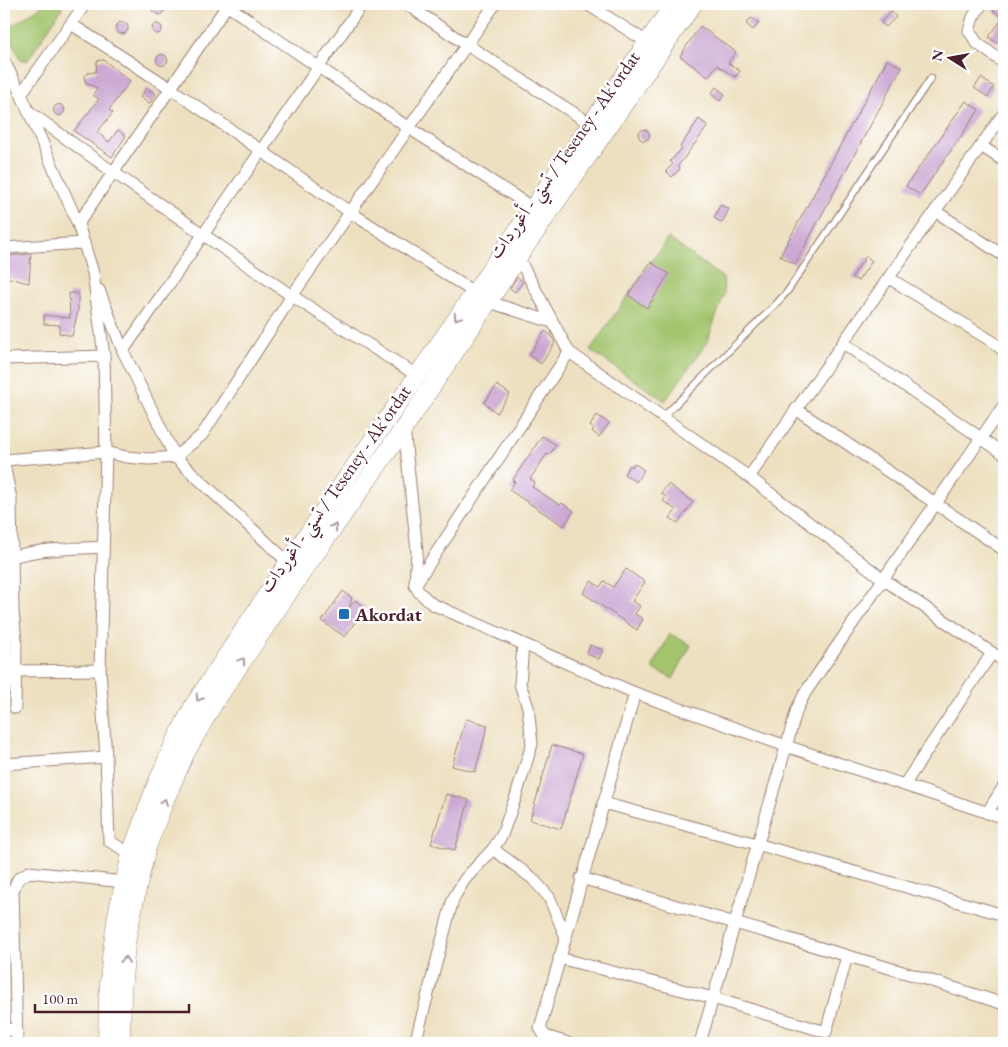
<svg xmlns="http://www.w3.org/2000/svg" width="1008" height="1047" font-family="'EB Garamond',Amiri,serif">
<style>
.green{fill:#a3c46d;stroke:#76724c}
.building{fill:#c9a5d1}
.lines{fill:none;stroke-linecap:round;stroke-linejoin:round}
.service-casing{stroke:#9c8076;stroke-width:8}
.minor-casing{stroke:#9c8076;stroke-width:13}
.primary-casing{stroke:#9c8076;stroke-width:19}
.service{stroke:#fff;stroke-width:5.5}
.minor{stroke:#fff;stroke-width:11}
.primary{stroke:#fff;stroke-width:18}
.oneway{stroke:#ae9aa0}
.poi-dot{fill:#1f6fb2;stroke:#fff;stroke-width:2}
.labels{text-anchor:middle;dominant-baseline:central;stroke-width:5;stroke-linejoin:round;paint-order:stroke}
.street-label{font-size:19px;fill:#4a1f2b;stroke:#fff}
.poi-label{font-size:19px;font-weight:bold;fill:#4a1f2b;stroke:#fff;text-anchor:start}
</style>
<rect width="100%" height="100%" fill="#fff"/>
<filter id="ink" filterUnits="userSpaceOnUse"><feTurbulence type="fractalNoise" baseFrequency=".02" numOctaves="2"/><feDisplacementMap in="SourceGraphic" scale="10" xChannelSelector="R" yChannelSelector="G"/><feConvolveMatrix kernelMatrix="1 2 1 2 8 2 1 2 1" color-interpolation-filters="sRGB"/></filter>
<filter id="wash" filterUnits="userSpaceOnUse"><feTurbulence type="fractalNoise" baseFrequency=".0096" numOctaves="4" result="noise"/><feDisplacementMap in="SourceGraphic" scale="20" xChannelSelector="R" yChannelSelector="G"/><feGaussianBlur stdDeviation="1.12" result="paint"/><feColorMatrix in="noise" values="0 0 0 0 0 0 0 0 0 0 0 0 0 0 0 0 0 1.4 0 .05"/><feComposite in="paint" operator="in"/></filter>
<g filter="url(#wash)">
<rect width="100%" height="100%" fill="#ede0c0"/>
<g class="green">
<polygon points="45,4 60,4 62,8 28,60 22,61 20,59 7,29"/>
<polygon points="668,238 723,278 724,295 706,344 665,401 590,350"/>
<polygon points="670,634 691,645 673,679 652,668"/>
</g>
<g id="blocks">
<g class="building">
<polygon points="157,4 172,4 160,15 152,11"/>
<polygon points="997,5 1004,10 1004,33 997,43 989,37 1003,18 993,11"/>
<polygon points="891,11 896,17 886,27 881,22"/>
<polygon points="751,18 759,23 753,30 746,24"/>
<circle cx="122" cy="28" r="6"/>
<circle cx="157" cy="29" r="5"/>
<polygon points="700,26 736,52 728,63 740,71 735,77 717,65 708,77 680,56"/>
<circle cx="162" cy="60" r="5.5"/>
<polygon points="101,60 104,60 130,81 109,110 113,113 97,132 109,142 118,130 126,136 112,157 74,131 99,99 93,95 97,88 86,83 84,77 88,73 96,72 97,61"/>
<polygon points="887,60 902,67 795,264 780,256"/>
<polygon points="981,78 994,87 988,97 974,88"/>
<polygon points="716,87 725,94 720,101 711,94"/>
<polygon points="147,88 156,94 149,104 140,97"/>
<polygon points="966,101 979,110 920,195 906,186"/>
<circle cx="59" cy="110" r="5.5"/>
<polygon points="699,119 708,126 678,166 680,169 672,177 666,171 673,164 670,161 682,149 680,147"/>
<circle cx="644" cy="135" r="5.5"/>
<polygon points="720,205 729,209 722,223 714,218"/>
<polygon points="31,254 29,283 4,277 4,256"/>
<polygon points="866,256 872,261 858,281 852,277"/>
<polygon points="651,262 669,274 647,308 628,295"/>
<polygon points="517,277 523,282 515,292 510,288"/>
<polygon points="69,293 78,293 78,311 72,336 59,333 60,325 44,324 44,315 70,318"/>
<polygon points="545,331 551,335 555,343 541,364 529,355"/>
<polygon points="497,385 510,394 497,413 484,403"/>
<polygon points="597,415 609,423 599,437 592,431 594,429 590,426"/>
<polygon points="542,436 556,445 549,455 547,454 530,479 535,482 532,487 560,505 562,503 574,511 564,526 509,490 515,482 512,481"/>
<polygon points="634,463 644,470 636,482 624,474 630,465 632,467"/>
<polygon points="668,484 693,502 678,523 670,518 676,510 663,501 666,497 661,493"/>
<polygon points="626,569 645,582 632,601 640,606 635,614 643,619 637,630 583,593 591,581 600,587 604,581 613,587"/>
<polygon points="343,591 352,598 349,608 355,600 365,607 345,637 322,621"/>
<polygon points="590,645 603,650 599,659 587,654"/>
<polygon points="466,719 488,725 475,772 452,766"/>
<polygon points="552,745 583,754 561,829 530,820"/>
<polygon points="446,794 469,800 455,850 431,844"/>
</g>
</g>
</g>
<g filter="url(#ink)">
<use href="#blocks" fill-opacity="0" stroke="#9c8076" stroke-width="1"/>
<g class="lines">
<defs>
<polyline id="service" points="662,418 775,305 787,292 931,78"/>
<g id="minor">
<polyline points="225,4 409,128 533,208"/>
<polyline points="406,4 467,45 591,124"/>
<polyline points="587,4 647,42"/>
<polyline points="982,4 973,17 969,31 977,43 1004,63"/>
<polyline points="71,24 170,88 350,212 489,302 552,322"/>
<polyline points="4,61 21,94 78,224 93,273 104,356 106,452 100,670 106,757 109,841 131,854"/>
<polyline points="21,94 85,4"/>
<polyline points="28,111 113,172 292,296 418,376"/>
<polyline points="981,146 1004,161"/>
<polyline points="935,211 1004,256"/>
<polyline points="78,224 228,4"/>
<polyline points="4,248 84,243"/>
<polyline points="518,257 569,352 749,477 883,579 1004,661"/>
<polyline points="889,278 993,342 1004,351"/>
<polyline points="99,290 123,351 175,457 292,566"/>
<polyline points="843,343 1004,454"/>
<polyline points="123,351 362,4"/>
<polyline points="4,359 104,356"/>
<polyline points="796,409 1004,550"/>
<polyline points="404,428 417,551 415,585 419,592 432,604 635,693 786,746 1004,818"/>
<polyline points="4,460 106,452 126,457 149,459 175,457 202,435 292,296 495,4"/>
<polyline points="4,464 11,499 13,611 16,640 15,708"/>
<polyline points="749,477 1004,113"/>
<path d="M4 560C34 548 70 549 102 547"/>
<polyline points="415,585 569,352"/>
<polyline points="16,671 100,670"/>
<polyline points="4,764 106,757"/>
<polyline points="904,785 992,653"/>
<polyline points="603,803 757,844 1004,915"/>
<polyline points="987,813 1004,786"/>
<polyline points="493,849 532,878 549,897 565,935"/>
<polyline points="581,878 913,975 1004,1004"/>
<polyline points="559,958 713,998 826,1032 847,956"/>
<polyline points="4,1027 17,1033"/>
<polyline points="17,1043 13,890 18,879 29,872 124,882"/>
<polyline points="415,1043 453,899 465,879 493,849 502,835 516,796 532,744 528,707 520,684 523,644"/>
<polyline points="568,1043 545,1036 540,1028 635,693"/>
<polyline points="700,1043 797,709 805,693 835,649 1004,405"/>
</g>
<g id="primary">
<polyline points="107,1043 108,997 111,958 117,915 131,854 155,788 173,746 194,705 288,563 674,4"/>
<polyline points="121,1043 122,992 126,943 136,894 147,847 164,802 185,754 214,703 301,574 404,428 518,257 693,4"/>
</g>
</defs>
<use href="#service" class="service-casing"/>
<use href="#minor" class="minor-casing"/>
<use href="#primary" class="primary-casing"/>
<use href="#service" class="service"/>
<use href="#minor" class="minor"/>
<use href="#primary" class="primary"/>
</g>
<defs><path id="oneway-chevron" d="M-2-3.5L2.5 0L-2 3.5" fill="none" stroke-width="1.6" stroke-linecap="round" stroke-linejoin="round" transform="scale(1.25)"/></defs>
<g class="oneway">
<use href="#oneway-chevron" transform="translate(457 317) rotate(124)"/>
<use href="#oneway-chevron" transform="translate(334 527) rotate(-55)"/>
<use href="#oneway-chevron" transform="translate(242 661) rotate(-56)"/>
<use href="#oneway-chevron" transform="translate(199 698) rotate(123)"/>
<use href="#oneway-chevron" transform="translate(164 802) rotate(-68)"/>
<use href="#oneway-chevron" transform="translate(125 960) rotate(-84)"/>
</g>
</g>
<rect class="poi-dot" x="338" y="608" width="12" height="12" rx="2.5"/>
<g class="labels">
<g class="street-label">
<text transform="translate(564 155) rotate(-55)">تسني - أغوردات / Teseney - Ak'ordat</text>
<text transform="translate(335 489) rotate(-55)">تسني - أغوردات / Teseney - Ak'ordat</text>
</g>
<g class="poi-label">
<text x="355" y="614">Akordat</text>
</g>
</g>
<rect width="1008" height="1047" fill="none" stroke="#fff" stroke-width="20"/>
<g transform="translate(950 58) rotate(281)" stroke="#ffffff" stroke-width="4" paint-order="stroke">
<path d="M0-4L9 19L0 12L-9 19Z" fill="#4a1f2b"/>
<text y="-8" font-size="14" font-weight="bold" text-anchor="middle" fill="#4a1f2b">N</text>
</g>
<path d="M35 1004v8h154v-8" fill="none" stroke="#4a1f2b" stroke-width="2.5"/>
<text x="42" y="1004" font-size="15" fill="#4a1f2b" stroke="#ffffff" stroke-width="4" paint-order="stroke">100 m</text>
</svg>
